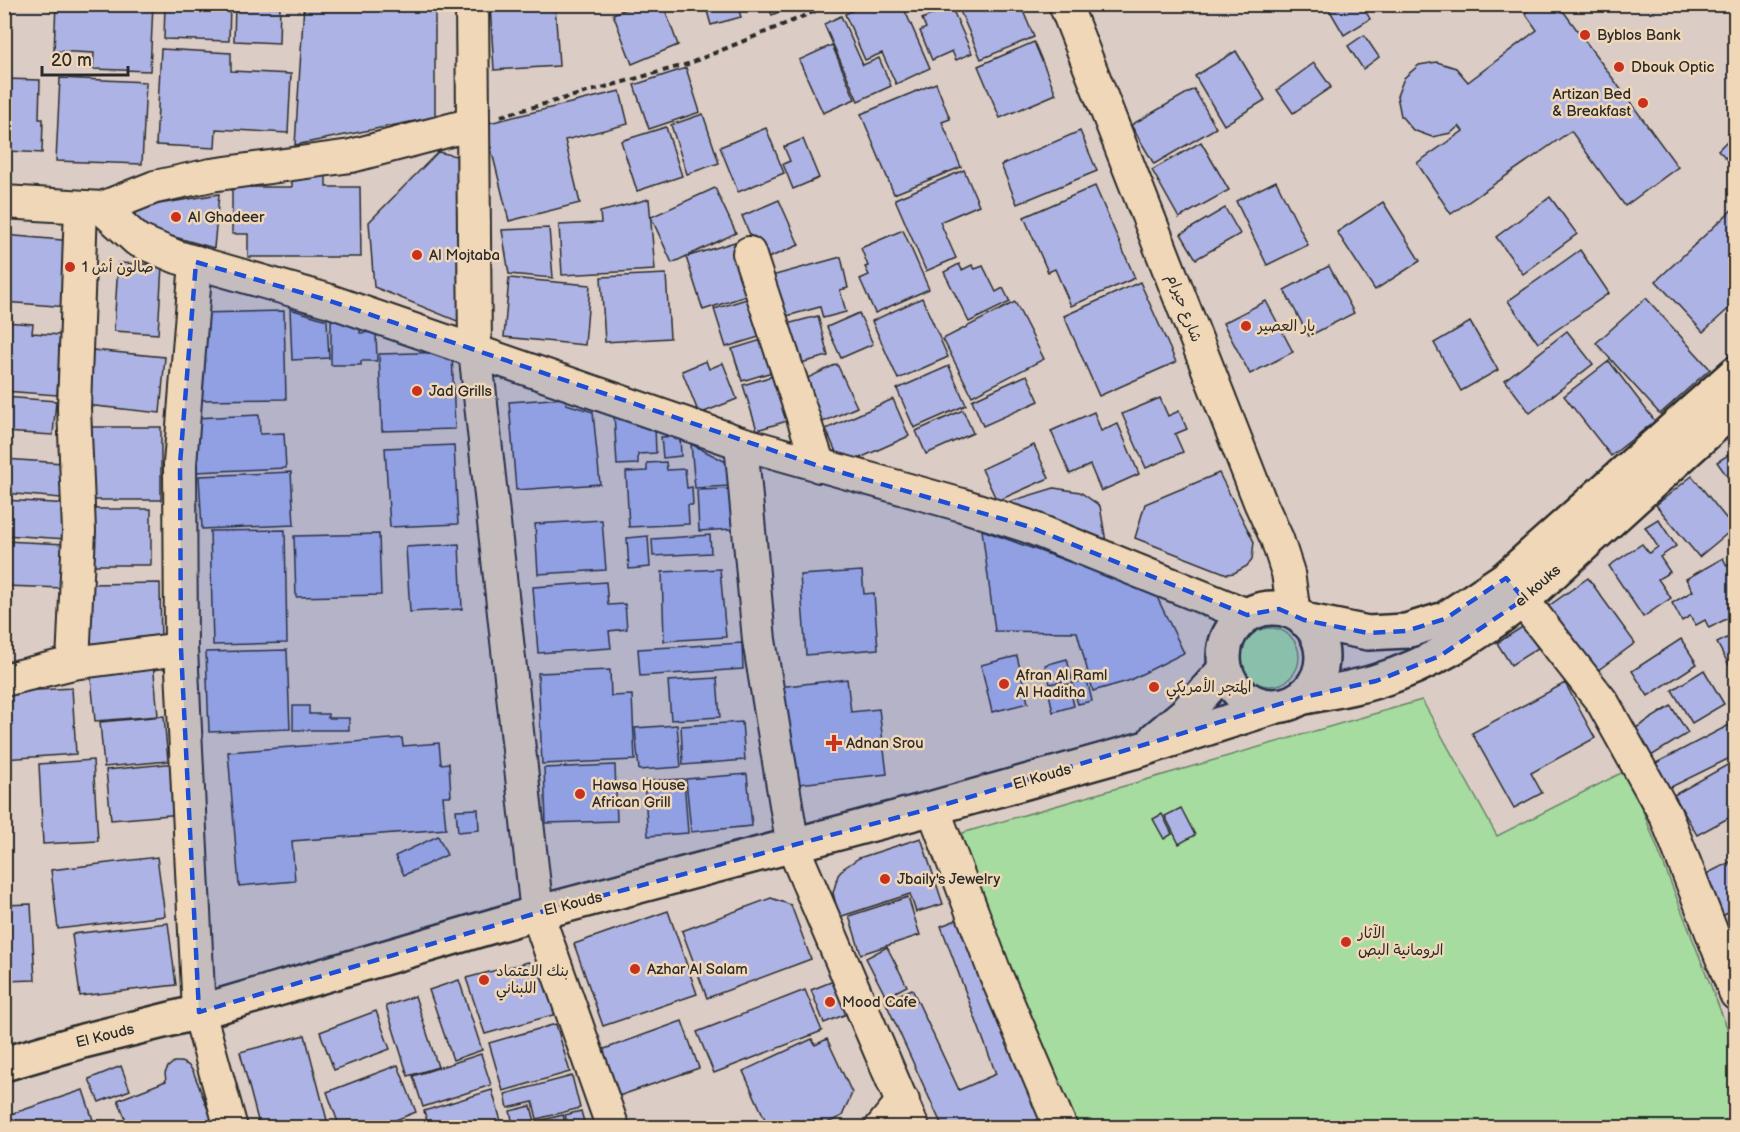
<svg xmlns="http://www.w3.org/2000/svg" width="1740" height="1132" font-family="'Balsamiq Sans','Playpen Sans Arabic',sans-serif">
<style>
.green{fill:#a6dca0;stroke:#688466;stroke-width:1.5}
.building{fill:#adb4e5;stroke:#2b2b2b;stroke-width:1.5}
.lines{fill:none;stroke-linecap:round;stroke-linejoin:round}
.minor-casing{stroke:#2b2b2b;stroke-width:36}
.major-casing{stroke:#2b2b2b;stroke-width:38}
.path{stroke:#2b2b2b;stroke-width:4;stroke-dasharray:6 4.5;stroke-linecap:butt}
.minor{stroke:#efd7b7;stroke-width:32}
.major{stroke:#efd7b7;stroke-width:33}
.marked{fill:#1d4ed8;fill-opacity:0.2;stroke:#1d4ed8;stroke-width:4.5;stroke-dasharray:12 8;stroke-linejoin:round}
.poi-dot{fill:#c8321e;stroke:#efd7b7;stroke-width:2}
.labels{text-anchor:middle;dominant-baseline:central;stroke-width:5;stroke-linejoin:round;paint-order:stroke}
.poi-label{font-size:15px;fill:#2b2b2b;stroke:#efd7b7;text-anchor:start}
.street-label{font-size:15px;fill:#2b2b2b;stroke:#efd7b7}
</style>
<rect width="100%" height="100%" fill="#dbccc5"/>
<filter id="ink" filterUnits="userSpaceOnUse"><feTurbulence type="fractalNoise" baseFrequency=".0167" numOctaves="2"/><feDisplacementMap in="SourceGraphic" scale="12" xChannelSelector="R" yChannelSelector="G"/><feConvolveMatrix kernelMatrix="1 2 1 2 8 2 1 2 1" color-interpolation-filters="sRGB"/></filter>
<g filter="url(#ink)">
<g class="green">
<circle cx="1270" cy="657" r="29"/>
<polygon points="1422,700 1497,836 1627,770 1735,1048 1735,1127 1073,1127 955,835"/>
</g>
<g class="building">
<polygon points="56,4 153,4 150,71 93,69 94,53 54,51"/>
<polygon points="165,4 230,4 229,41 164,39"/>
<polygon points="235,4 280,4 279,43 234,41"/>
<polygon points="304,4 435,4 435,117 295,145"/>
<polygon points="490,4 555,4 559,66 494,70"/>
<polygon points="639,4 663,4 678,45 632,64 613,14"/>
<polygon points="705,4 737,4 741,17 711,25"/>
<polygon points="767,4 796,4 772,15"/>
<polygon points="866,4 902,4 930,68 896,84 882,53 865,60 845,14"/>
<polygon points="957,4 1020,4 1034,37 981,59"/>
<polygon points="1326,4 1370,4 1364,8 1370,19 1344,35"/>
<polygon points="1536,4 1558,4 1678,167 1625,206 1571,131 1451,214 1417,163 1463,131 1459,126 1451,133 1432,137 1413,130 1401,116 1397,96 1404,78 1419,65 1437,62 1456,68 1468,82 1537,30 1525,13"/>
<polygon points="951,6 972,53 956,60 952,51 932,60 920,31 926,28 922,19"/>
<polygon points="841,16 863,65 879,58 891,86 858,101 824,24"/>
<polygon points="1364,35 1379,57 1363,69 1348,46"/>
<polygon points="1034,42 1056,94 1000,118 978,66"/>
<polygon points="832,45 855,99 823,113 799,60"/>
<polygon points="161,49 231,53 231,71 291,74 288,133 216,129 215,148 156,145"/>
<polygon points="1236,51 1265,100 1224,125 1195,76"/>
<polygon points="1314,63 1331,87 1293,113 1277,90"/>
<polygon points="686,68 700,112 649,129 634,85"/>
<polygon points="60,78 146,82 142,164 56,161"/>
<polygon points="4,79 40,80 39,119 43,119 42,153 9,151 10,121 4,120"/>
<polygon points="936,83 950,119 942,122 961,167 894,194 861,114"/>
<polygon points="1194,89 1216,128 1154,164 1131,125"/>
<polygon points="620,91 628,124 565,140 580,203 509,221 485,124"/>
<polygon points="703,114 719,163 687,174 671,125"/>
<polygon points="666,127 682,176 637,191 621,141"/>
<polygon points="766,128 784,173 738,192 720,147"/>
<polygon points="1080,131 1097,171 1017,204 1001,165"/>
<polygon points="1736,132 1736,168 1718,150"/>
<polygon points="803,139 819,178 793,189 783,164 790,161 784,147"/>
<polygon points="1201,142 1229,190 1179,218 1152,170"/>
<polygon points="438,152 461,157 462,323 374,287 369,222"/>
<polygon points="964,170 979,205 940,222 956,258 926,271 895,199"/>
<polygon points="292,171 326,171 326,187 360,187 361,257 248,257 248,234 232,234 232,187 292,187"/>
<polygon points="1276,181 1308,245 1267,265 1236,201"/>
<polygon points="1095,186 1135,278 1071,306 1055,269 1048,272 1024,217"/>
<polygon points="715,188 736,233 672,263 651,217"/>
<polygon points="219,194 214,248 135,226 135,208"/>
<polygon points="1550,197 1577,234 1523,274 1496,237"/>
<polygon points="649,199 655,270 562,275 559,225 601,223 600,212"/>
<polygon points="779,200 799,245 761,261 742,216"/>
<polygon points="1383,202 1420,261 1375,290 1337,232"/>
<polygon points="1736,206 1736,302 1703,332 1656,281"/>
<polygon points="1225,208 1240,234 1196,259 1181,234"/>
<polygon points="549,228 553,278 509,274 502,230"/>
<polygon points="903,230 929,289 875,313 860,279 869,275 865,267 868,266 861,248"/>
<polygon points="4,235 73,241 68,307 4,302"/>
<polygon points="738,241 755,293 703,310 686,257"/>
<polygon points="1580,250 1609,293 1538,343 1508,301"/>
<polygon points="841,257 848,288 840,290 846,312 823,318 820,307 779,318 768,277"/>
<polygon points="118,263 162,265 158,334 114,331"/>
<polygon points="959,264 962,270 972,265 975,269 983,266 996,292 1003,288 1010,302 969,322 944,272"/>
<polygon points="1329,266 1354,313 1309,336 1284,290"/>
<polygon points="666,274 670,338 605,342 601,277"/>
<polygon points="509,278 590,285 585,345 504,337"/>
<polygon points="1140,282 1176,362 1099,396 1064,316"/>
<polygon points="760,295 772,333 726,347 714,309"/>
<polygon points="922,298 948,357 898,379 872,321"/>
<polygon points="1646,298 1710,369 1660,414 1596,343"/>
<polygon points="1266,301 1293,352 1250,374 1223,323"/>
<polygon points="1015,302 1044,359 972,396 943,339"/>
<polygon points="290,309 327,320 329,358 292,360"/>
<polygon points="284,311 286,399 201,400 199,313"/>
<polygon points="859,313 873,344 841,358 827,327"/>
<polygon points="818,316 828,356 789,366 779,326"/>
<polygon points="331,318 360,327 360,333 376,332 377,361 361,361 361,365 331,365"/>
<polygon points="4,322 33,324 32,333 61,335 57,395 4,391"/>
<polygon points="1470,322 1498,370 1461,391 1434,343"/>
<polygon points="1567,331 1593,364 1530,413 1505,380"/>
<polygon points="772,337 782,369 742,381 732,349"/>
<polygon points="92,350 165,357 160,413 86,405"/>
<polygon points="452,352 455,429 382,431 379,354"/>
<polygon points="706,361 709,369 723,363 737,399 699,414 682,371"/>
<polygon points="1609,361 1655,421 1611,456 1564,396"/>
<polygon points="837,364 857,407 816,425 797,383"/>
<polygon points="949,366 966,405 914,428 897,389"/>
<polygon points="783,373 797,418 757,430 743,385"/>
<polygon points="1027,375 1039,401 983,426 972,400"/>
<polygon points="4,397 56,401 53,435 4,432"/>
<polygon points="566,398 566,404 593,412 600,484 516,490 509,402"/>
<polygon points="1160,398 1168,416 1179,411 1187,429 1175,434 1183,452 1146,468 1122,414"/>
<polygon points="893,399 909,436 842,466 826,429"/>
<polygon points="963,410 973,433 926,454 916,431"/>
<polygon points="1094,412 1101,431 1118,424 1139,474 1101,491 1090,465 1070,474 1051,431"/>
<polygon points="614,414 655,426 656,453 638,454 638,464 617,465"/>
<polygon points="259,415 260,434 284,433 286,468 196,472 194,418"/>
<rect x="91" y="427" width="70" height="73"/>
<polygon points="680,436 681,456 663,458 661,437"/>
<polygon points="691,444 728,463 730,486 695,488"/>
<polygon points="454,445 458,524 390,527 385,448"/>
<polygon points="1034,445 1049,478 997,501 982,469"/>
<polygon points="1736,450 1736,489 1717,462"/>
<polygon points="4,459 63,463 61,498 4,493"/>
<polygon points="666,462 667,470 685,469 687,488 692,487 693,505 688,505 689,524 629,527 626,472 647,471 647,463"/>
<polygon points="291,472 294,525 202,529 199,476"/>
<polygon points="1219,473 1254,542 1252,559 1247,566 1234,573 1227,574 1135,538 1145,504"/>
<polygon points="1692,476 1734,528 1699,557 1656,505"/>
<polygon points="1054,488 1080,492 1100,506 1107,548 992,507"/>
<polygon points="729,489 732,529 699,531 697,490"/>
<polygon points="4,500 69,504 67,539 4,535"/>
<rect x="83" y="509" width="68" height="56"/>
<polygon points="1658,519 1676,546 1660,557 1670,572 1658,579 1671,598 1643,617 1609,566 1642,544 1649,553 1658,547 1645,527"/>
<polygon points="602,520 606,570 538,574 535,524"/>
<polygon points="285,530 287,643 213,645 210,531"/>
<polygon points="982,530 1155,593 1184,653 1128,681 1093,691 1077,632 995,631"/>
<polygon points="379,534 381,595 296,597 294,536"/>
<polygon points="710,535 711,553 653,556 652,539"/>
<polygon points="648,536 650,567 629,569 627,538"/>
<polygon points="4,541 66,544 65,588 4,586"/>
<polygon points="459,544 462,609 410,612 406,547"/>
<polygon points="1723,558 1727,566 1736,561 1736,614 1709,628 1705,620 1696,625 1690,616 1682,621 1672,603 1693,591 1686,579"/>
<polygon points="720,569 726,637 664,641 662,572"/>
<polygon points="862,571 864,594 874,593 878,649 806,655 800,575"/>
<polygon points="1588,578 1635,643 1590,676 1543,610"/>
<polygon points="606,582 608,605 625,604 627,629 609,631 611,648 538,653 533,587"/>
<polygon points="160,583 161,647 88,648 88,584"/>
<polygon points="1524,626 1538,648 1511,665 1497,643"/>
<polygon points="1736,633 1736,661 1729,665 1717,643"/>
<polygon points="1681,639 1697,664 1648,696 1632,671"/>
<polygon points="742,643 743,669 640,676 638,649"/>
<polygon points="287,650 290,729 209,732 206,652"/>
<polygon points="1017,656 1028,703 992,712 981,665"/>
<polygon points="1067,659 1072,679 1050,684 1045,665"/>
<polygon points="153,662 158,716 95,721 90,667"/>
<polygon points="610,670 611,696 632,695 635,760 542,764 538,673"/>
<polygon points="1704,670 1724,704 1692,723 1672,690"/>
<polygon points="717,678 720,717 671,720 668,681"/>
<polygon points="847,679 851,712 879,709 887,774 790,785 778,687"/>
<polygon points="1087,680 1092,701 1078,704 1072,683"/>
<polygon points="1565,683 1595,738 1531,773 1542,793 1514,808 1472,733"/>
<polygon points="1069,684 1074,706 1053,712 1048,689"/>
<polygon points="72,688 76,754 4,759 4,692"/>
<polygon points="293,706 309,706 309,714 328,714 328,718 349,718 349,730 293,730"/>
<polygon points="1671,706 1688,733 1643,761 1626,734"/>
<polygon points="164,716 168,761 104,767 100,722"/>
<polygon points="742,722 745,760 683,765 681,726"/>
<polygon points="1735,722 1736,755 1669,788 1656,763"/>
<polygon points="677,725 681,767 639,770 635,728"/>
<polygon points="402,738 403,746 439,743 441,764 449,763 451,796 443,796 446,829 292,841 295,881 239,886 228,752"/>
<polygon points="93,760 98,841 43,844 39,764"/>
<polygon points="1736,760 1736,814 1697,835 1674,795"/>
<polygon points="176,763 182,814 111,820 106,770"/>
<polygon points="615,765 617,821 546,823 544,768"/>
<polygon points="747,774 752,826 691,832 686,779"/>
<polygon points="684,779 688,833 648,836 644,781"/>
<polygon points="1181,808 1195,835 1179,844 1165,816"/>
<polygon points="478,809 479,830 458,832 456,810"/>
<polygon points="1162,814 1172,834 1164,839 1153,819"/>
<polygon points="438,836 447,855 404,875 395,856"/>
<polygon points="921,838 943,904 916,912 910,894 839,917 833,893 838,875 844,868 859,858"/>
<polygon points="157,857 165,916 58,929 51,870"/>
<polygon points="1736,859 1736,909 1720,917 1700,877"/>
<polygon points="908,897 920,935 861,954 849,916"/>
<polygon points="771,898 791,905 811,959 707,998 682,931"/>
<polygon points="31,904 35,980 4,981 4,905"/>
<polygon points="668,911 697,994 603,1026 574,944"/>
<polygon points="969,915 1047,1115 1021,1128 943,1128 885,1001 912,989 959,1090 996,1074 941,926"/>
<polygon points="168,923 176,985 80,996 72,934"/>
<polygon points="887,947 907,986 886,997 866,958"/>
<polygon points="528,962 545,971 560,1013 485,1034 466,978"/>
<polygon points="459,980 482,1050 453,1060 429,990"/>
<polygon points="836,980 849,1013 824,1023 811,990"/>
<polygon points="805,990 822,1031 714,1073 697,1032"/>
<polygon points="415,996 438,1067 408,1076 386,1006"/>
<polygon points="376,1011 390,1049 334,1070 320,1032"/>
<polygon points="682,1021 699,1068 616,1097 599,1051"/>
<polygon points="556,1024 570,1072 503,1091 489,1043"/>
<polygon points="305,1035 329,1128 260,1128 240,1052"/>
<polygon points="812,1039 815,1045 827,1039 852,1093 842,1116 817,1128 769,1128 743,1071"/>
<polygon points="481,1054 491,1085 423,1107 413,1076"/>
<polygon points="174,1062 181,1062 188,1065 193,1071 215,1128 129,1128 118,1100 166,1081 165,1073 168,1067"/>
<polygon points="398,1065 416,1112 375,1128 340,1128 327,1092"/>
<polygon points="121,1066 130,1090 99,1102 89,1079"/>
<polygon points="572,1076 580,1108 537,1119 533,1102 508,1108 505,1094"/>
<polygon points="83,1090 94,1123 100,1121 102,1128 12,1128 8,1115"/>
<polygon points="492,1090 503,1128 429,1128 424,1111"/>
<polygon points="531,1106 535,1122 563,1115 566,1126 514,1128 510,1111"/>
<polygon points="581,1111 584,1122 568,1126 565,1115"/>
<polygon points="586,1123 587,1128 569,1128"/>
</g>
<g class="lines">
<defs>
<g id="minor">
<polyline points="472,4 475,350 537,913 613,1128"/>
<polyline points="1065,4 1260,502 1277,539 1288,573 1294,613"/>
<polyline points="4,202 102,208 137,240 177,257 327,300 741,443 962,505 1027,526 1247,615"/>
<polyline points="102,208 155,187 211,175 351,156 473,124"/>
<polyline points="749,253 819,466"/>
<polyline points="196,262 180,464 181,649 199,1012 231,1128"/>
<polyline points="741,443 759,640 793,847 913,1128"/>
<polyline points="1506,579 1603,703 1666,816 1736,994"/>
<polyline points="73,663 79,531 74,408 81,207"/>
<polyline points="4,680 73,663 181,649"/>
<polyline points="933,808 995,973 1061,1128"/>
<polyline points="881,1128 903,1101"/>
</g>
<g id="major">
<circle cx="1273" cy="657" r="49"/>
<polyline points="1304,620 1368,633 1406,631 1445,619 1506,578 1736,373"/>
<path d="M1300 698C1326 692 1352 689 1377 681 1432 664 1479 634 1524 599L1736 406"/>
<polyline points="1156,738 1186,713 1225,669"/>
<polyline points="4,1064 83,1041 199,1012 537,913 933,808 1143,749 1277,706"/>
</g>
</defs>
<use href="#minor" class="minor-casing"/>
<use href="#major" class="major-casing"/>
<polyline class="path" points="501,116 688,64 833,4"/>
<use href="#minor" class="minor"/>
<use href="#major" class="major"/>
</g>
</g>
<path class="marked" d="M196 262 327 300 819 466 1027 526 1247 615 1279 609 1304 620 1368 633 1406 631 1445 619 1506 578 1524 599 1440 656 1376 681 1300 698 933 808 537 913 199 1012 181 649 180 464Z"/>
<g class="poi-dot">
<circle cx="1585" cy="35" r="6"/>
<circle cx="1619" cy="67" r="6"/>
<circle cx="1643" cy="103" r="6"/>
<circle cx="176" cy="217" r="6"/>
<circle cx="417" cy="255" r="6"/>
<circle cx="70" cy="267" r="6"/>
<circle cx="1246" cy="326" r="6"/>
<circle cx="417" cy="391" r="6"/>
<circle cx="1004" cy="684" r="6"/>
<circle cx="1154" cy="687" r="6"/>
<path d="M831 734h6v6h6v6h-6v6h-6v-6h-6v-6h6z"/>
<circle cx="580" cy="794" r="6"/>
<circle cx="885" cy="879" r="6"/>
<circle cx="1346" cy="942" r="6"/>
<circle cx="635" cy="969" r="6"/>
<circle cx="484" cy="980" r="6"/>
<circle cx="830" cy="1002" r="6"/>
</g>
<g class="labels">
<g class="poi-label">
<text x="1597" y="35">Byblos Bank</text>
<text x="1631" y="67">Dbouk Optic</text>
<text x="1631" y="94" text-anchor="end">Artizan Bed<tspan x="1631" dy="17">&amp; Breakfast</tspan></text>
<text x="188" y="217">Al Ghadeer</text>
<text x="429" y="255">Al Mojtaba</text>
<text x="82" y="267">صالون أش 1</text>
<text x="1258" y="326">بار العصير</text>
<text x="429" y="391">Jad Grills</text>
<text x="1016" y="675">Afran Al Raml<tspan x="1016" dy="17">Al Haditha</tspan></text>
<text x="1166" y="687">المتجر الأمريكي</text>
<text x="846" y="743">Adnan Srou</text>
<text x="592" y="785">Hawsa House<tspan x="592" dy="17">African Grill</tspan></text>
<text x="897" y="879">Jbaily's Jewelry</text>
<text x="1358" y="933">الآثار<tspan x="1358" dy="17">الرومانية البص</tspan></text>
<text x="647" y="969">Azhar Al Salam</text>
<text x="496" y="971">بنك الاعتماد<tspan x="496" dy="17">اللبناني</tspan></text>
<text x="842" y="1002">Mood Cafe</text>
</g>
<g class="street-label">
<text transform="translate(1184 308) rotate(69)">شارع حيرام</text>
<text transform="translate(1538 586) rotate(-41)">el kouks</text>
<text transform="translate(1042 777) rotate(-16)">El Kouds</text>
<text transform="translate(573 904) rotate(-14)">El Kouds</text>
<text transform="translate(105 1036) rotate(-14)">El Kouds</text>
</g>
</g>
<rect width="1740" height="1132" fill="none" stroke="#efd7b7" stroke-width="24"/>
<rect x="12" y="12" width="1716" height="1108" fill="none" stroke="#2b2b2b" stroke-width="2" filter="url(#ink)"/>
<path d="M42 66v9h86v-9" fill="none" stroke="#2b2b2b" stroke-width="3"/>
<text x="51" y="66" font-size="18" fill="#2b2b2b" stroke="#efd7b7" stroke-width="4.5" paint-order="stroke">20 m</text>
</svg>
